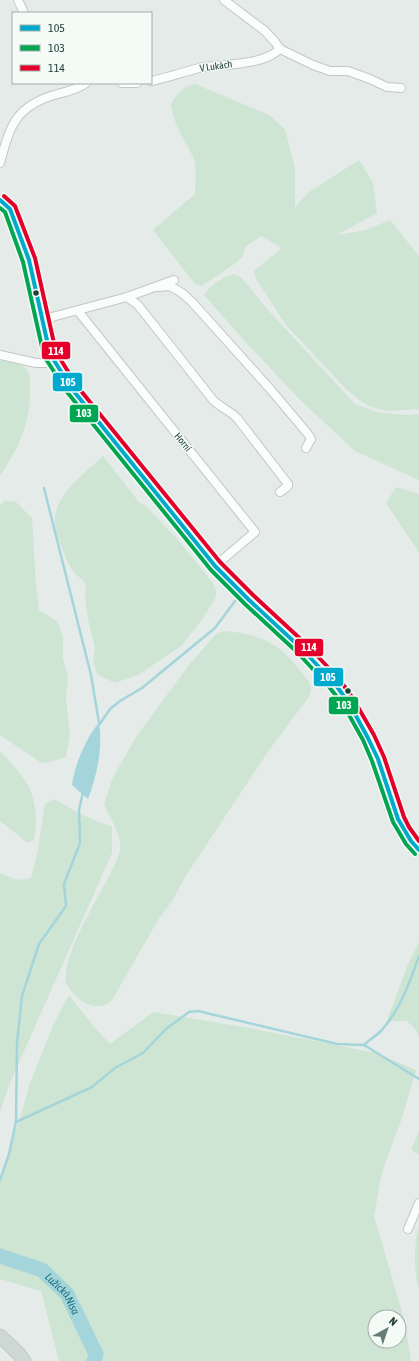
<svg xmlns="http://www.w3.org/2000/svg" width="419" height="1361" font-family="'Asap Condensed',sans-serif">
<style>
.green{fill:#cee5d4;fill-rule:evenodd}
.water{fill:#a4d5db}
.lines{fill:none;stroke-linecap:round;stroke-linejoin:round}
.stream{stroke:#a4d5db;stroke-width:2.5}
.river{stroke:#a4d5db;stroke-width:15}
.minor-casing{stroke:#c2c8c5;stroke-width:10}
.primary-casing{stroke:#c1cac7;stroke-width:15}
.minor{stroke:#fbfcfc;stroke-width:8}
.primary{stroke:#cdd7d4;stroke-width:13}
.bus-1-casing{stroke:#f4faf6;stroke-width:7}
.bus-2-casing{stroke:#f4faf6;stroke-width:7}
.bus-3-casing{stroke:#f4faf6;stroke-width:7}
.bus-1{stroke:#00a9ce;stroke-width:4}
.bus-2{stroke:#00a651;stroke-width:4}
.bus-3{stroke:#e4002b;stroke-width:4}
.bus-dot{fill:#214037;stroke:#f4faf6;stroke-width:1.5}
.labels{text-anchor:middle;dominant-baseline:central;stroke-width:3;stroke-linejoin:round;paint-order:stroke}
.street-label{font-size:10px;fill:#214037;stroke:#f4faf6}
.water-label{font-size:11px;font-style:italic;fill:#18717f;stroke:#f4faf6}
.line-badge{stroke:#f4faf6;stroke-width:1.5}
.badge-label{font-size:11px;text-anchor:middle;font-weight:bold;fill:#fff}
</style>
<rect width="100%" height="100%" fill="#e5ebe8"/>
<g class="green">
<path d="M195 84 269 115 285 129 295 168V207L309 192 359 160 373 183 377 213 337 235 366 230 390 220 419 256V409L388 411 371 407 358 399 345 388 286 325 256 279 254 271 282 248 261 236 245 247 243 256 233 265 202 286 195 284 153 230 195 194C195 185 197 167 194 159 185 139 174 127 171 104 178 93 182 87 195 84Z"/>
<path d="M233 274 241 277 268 310 355 404 380 413 407 415 419 414V480L355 451 299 399 242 338 204 295C210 285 222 278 233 274Z"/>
<path d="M0 360C8 362 20 362 26 369 31 375 30 382 30 390 30 425 19 447 0 476Z"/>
<path d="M103 456 139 502 146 506 177 539 212 582 216 591V597L201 621 181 646 140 674 115 683 97 674 93 660 95 648 88 620 85 598 86 589 84 581C72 573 67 562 62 548 59 540 54 528 55 518 56 494 87 471 103 456Z"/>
<polygon points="396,487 419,494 419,552 386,503"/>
<polygon points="5,501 16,502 32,518 36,585 39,610 57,621 63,636 63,659 68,676 66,698 70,735 66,757 47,763 40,762 0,735 0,505"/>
<path d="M225 631C261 634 281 644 302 673 310 683 314 686 308 698L267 753 187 874 172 901 158 920 112 1000C106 1007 96 1007 87 1004 81 1002 68 989 66 982 65 980 66 976 66 973 68 947 95 903 108 878 112 870 118 860 120 850 122 837 110 817 104 805L112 779 136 737 189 665 217 633Z"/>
<path d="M0 751C8 760 17 769 24 779 36 795 38 821 34 840L28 843 0 821Z"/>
<polygon points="54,799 82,815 112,827 112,853 9,1085 0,1112 0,873 17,880 31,878 38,849 45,804"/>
<polygon points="419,943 419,1036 415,1029 407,1021 393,1021 386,1023 408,964"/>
<path d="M69 995 95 1028 110 1044 153 1012 244 1027 376 1053 416 1070 402 1118 382 1172 374 1216 405 1322 411 1361H59L41 1291 0 1279V1179L22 1111 30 1083 54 1023ZM375 1317H399V1341H375Z"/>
<polygon points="419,1131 419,1155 411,1150"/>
<path d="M419 1226V1288C413 1271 414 1243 419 1226Z"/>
</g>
<path class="water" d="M99 723C103 748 97 775 88 799L72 785C74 767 86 737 99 723Z"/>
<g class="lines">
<g class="stream">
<polyline points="44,488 91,675 99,723"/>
<polyline points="99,725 110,709 120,701 142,688 215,628 235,601"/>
<polyline points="364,1045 419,1079"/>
<path d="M16 1122 92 1087 115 1068 143 1053 166 1029 189 1012 198 1011 337 1044 364 1045C369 1040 376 1036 381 1031 400 1010 410 982 419 956"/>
<polyline points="0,1180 9,1154 16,1122 17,1043 22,996 39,944 66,906 64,884 80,843 79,810 83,792"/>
</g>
<path class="river" id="s1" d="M0 1256 42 1270 67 1294 96 1354 94 1361"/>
<defs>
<g id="minor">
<polyline points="18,0 24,13"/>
<polyline points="224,0 265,31 275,42 280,49 313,65 330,71 348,71 370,79 387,87 401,88"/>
<path d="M151 81C167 78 183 72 199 68 224 63 260 67 280 49"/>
<polyline points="122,83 137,83"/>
<path d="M0 163C10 126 15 107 54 95 65 92 77 90 86 83"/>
<path d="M0 200 10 209 29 260 50 354 72 389 215 566C257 613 314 650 349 703 360 721 370 740 378 759 390 789 394 827 419 850"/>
<polyline points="157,287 170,286 182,293 192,302 271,390 308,434 311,439 306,448"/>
<path d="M127 297 138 305 213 400C220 407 230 411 237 418L288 484V486L280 492"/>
<polyline points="78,311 255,532 215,566"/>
<polyline points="42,323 52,317 127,297 174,280"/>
<polyline points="0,355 36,363 55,363"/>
<polyline points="408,1229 419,1203"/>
</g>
<polyline id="primary" points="0,1336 19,1354 24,1361"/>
</defs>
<use href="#minor" class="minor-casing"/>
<use href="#primary" class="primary-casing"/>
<use href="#minor" class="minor"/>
<use href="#primary" class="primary"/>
<defs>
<polyline id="bus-1" points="0,200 10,209 29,260 50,354 72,389 215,566 249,600 302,649 335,684 349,703 368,738 378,759 398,819 411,841 419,850"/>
<polyline id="bus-2" points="0,208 5,212 23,262 44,356 67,392 211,570 245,604 298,653 330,688 344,706 363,740 372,761 393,822 406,844 415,854"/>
<polyline id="bus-3" points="4,196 15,206 35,258 56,352 77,386 220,562 253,595 307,645 340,680 354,700 374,735 384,757 404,817 409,827 419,841"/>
</defs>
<use href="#bus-1" class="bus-1-casing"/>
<use href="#bus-2" class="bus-2-casing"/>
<use href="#bus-3" class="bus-3-casing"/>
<use href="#bus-1" class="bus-1"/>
<use href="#bus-2" class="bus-2"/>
<use href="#bus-3" class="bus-3"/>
</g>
<g class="bus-dot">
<circle cx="36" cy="293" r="3.5"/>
<circle cx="348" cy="691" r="3.5"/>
</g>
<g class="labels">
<g class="street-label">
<text transform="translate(216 66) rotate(-8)">V Lukách</text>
<text transform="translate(183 442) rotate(51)">Horní</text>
</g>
<g class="water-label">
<text stroke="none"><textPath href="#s1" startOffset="76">Lužická Nisa</textPath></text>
</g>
</g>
<g class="line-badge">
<rect x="41" y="341" width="30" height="19" rx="4" fill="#e4002b"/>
<rect x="52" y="372" width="31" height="20" rx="4" fill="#00a9ce"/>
<rect x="69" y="404" width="30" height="19" rx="4" fill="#00a651"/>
<rect x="294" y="638" width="30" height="19" rx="4" fill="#e4002b"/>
<rect x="313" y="667" width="31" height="20" rx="4" fill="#00a9ce"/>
<rect x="328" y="696" width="31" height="19" rx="4" fill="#00a651"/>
</g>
<g class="badge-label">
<text x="56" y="355">114</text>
<text x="68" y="386">105</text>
<text x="84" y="417">103</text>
<text x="309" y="651">114</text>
<text x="328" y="681">105</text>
<text x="344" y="709">103</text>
</g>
<rect x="12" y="12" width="140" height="72" fill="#f4faf6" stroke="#a0b0aa"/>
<rect x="20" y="25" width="20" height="6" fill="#00a9ce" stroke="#a0b0aa"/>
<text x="48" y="32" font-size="12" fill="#214037">105</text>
<rect x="20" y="45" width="20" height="6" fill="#00a651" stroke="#a0b0aa"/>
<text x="48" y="52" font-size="12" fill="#214037">103</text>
<rect x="20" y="65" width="20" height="6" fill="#e4002b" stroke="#a0b0aa"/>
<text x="48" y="72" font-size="12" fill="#214037">114</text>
<g transform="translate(387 1329) rotate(40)"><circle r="19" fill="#f4faf6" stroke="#a0b0aa"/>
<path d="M0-3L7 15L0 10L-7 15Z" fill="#667c75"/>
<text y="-6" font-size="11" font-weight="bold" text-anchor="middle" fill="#214037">N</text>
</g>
</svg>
